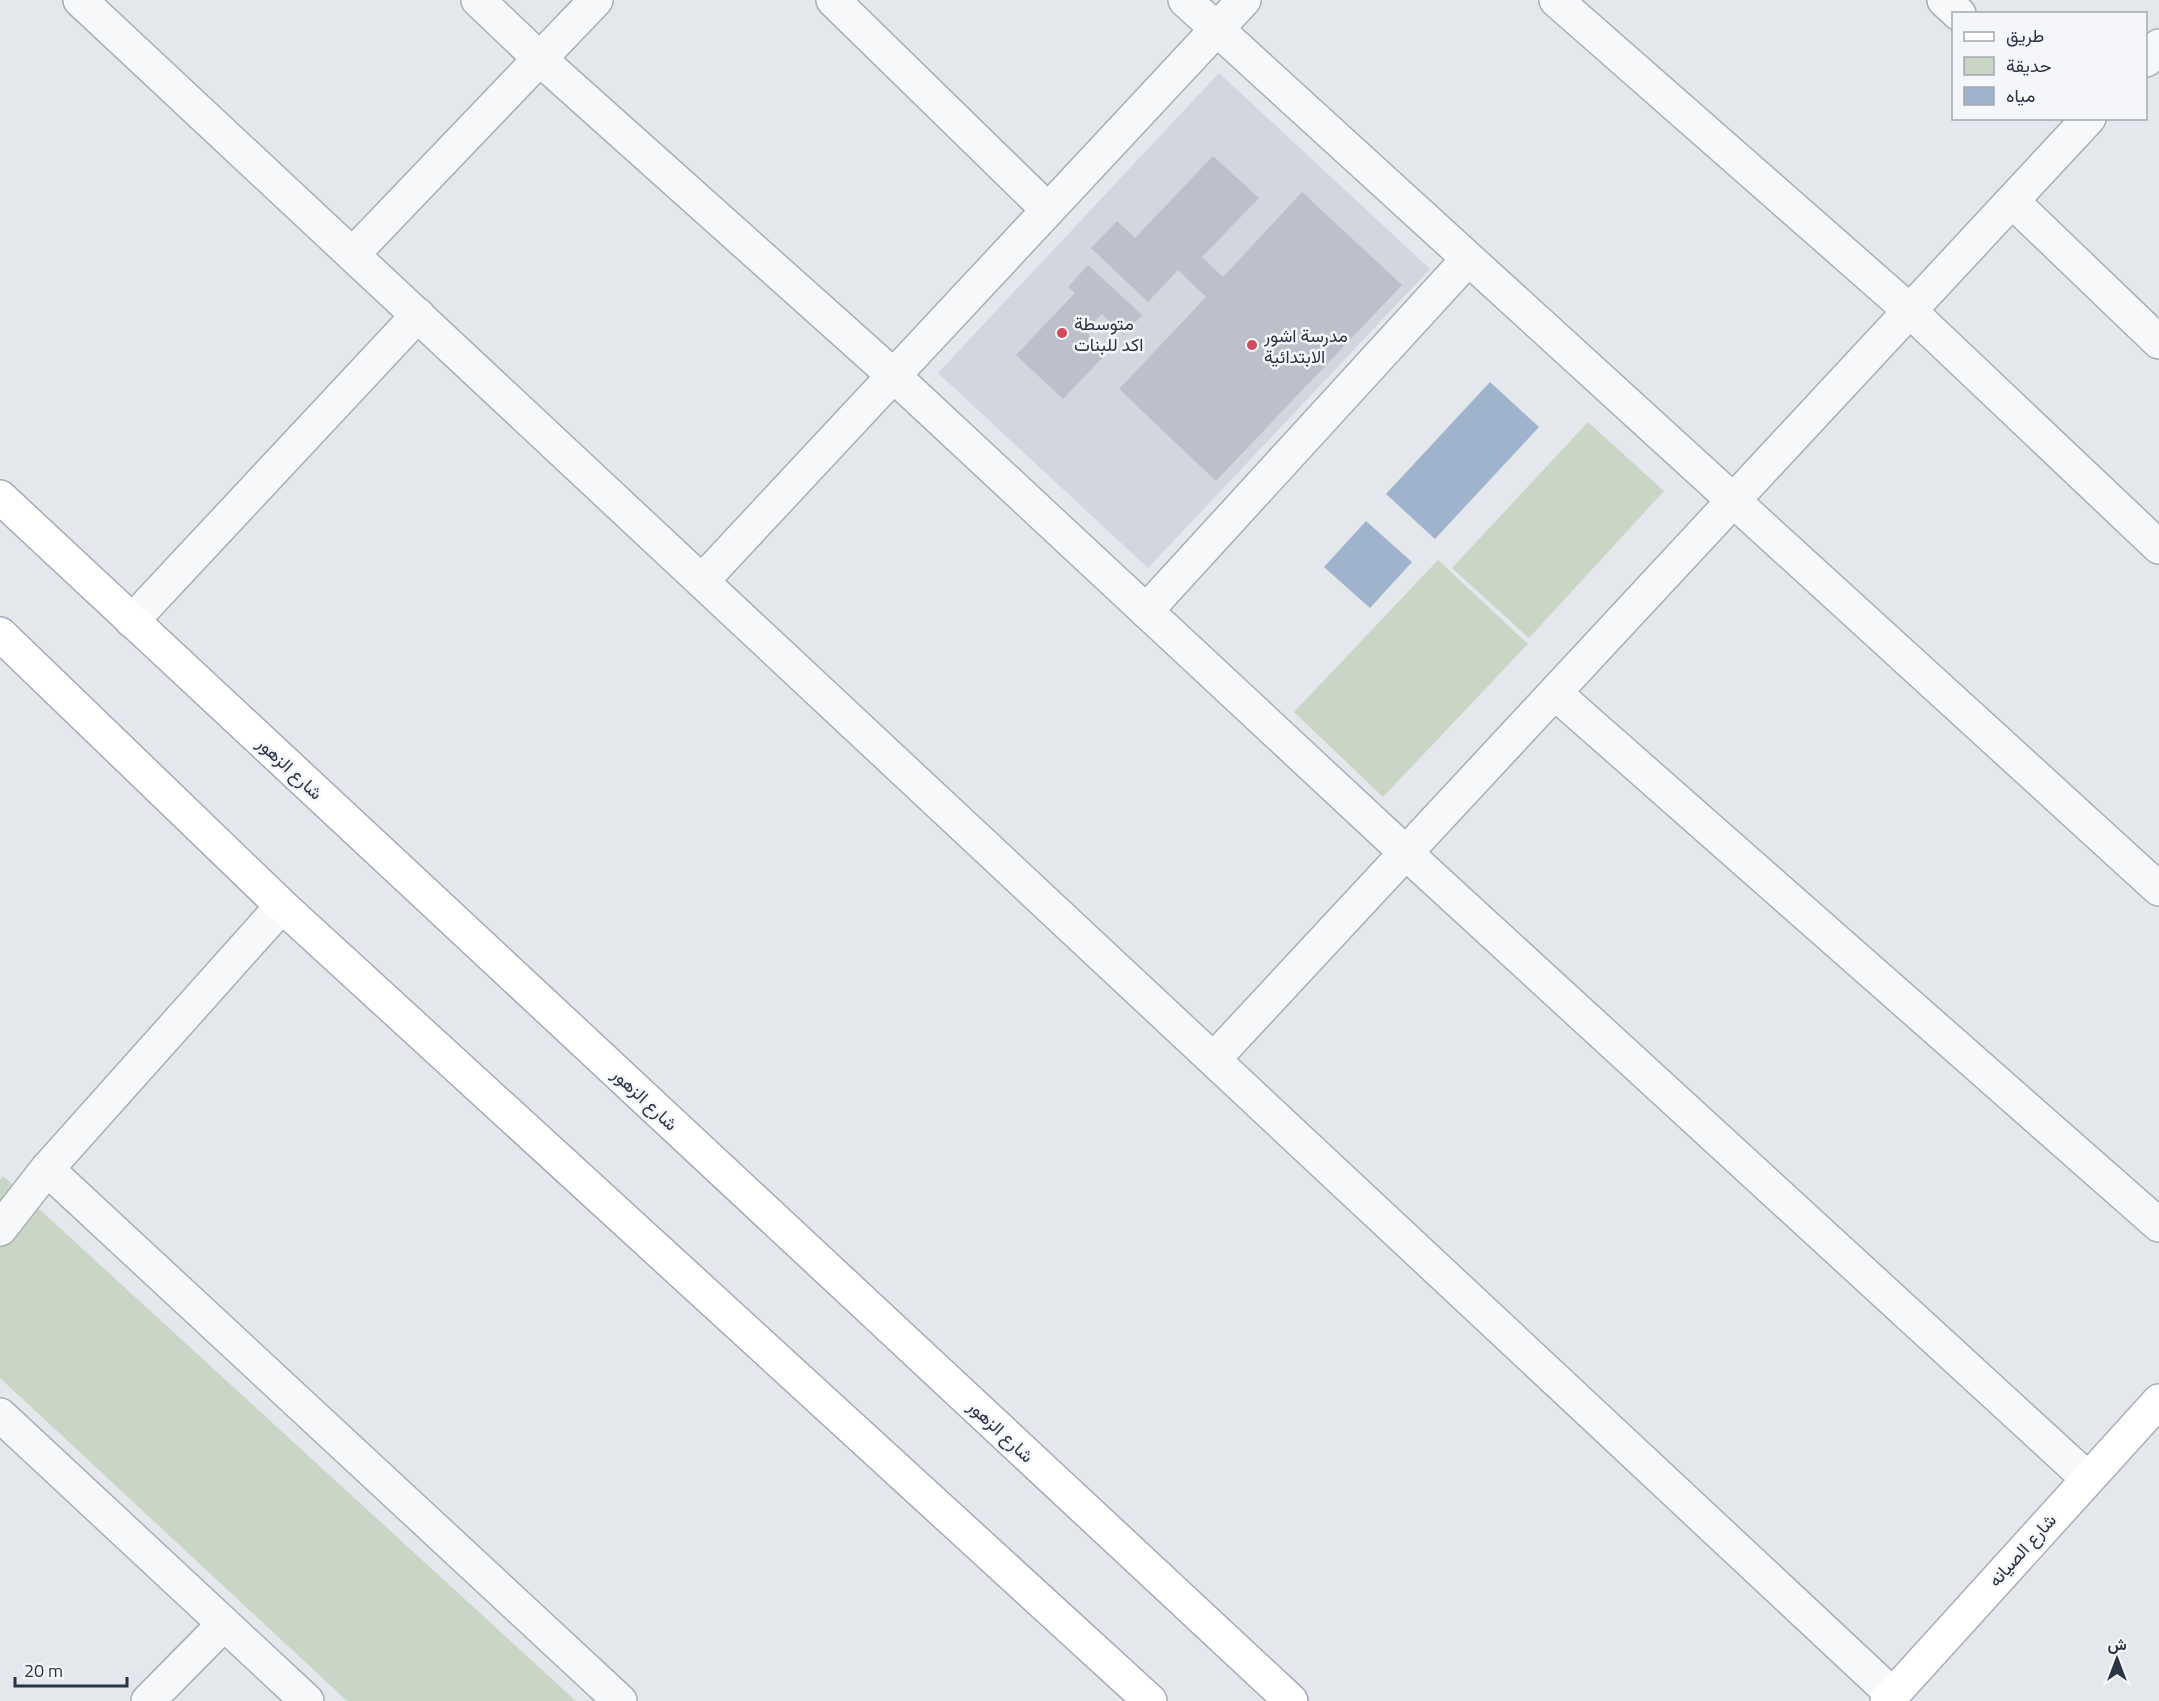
<svg xmlns="http://www.w3.org/2000/svg" width="2159" height="1701" font-family="'Titillium Web',Vazirmatn,sans-serif">
<style>
.built{fill:#d2d6de}
.green{fill:#c9d6c5}
.water{fill:#9fb4cc}
.building{fill:#bbc0ca}
.lines{fill:none;stroke-linecap:round;stroke-linejoin:round}
.street-casing{stroke:#a9aeb7;stroke-width:36}
.secondary-casing{stroke:#a9aeb7;stroke-width:36}
.primary-casing{stroke:#a3abb8;stroke-width:36}
.street{stroke:#f7f8fa;stroke-width:33}
.secondary{stroke:#fff;stroke-width:33}
.primary{stroke:#fff;stroke-width:33}
.poi-dot{fill:#d1495b;stroke:#f4f6f9;stroke-width:2}
.labels{text-anchor:middle;dominant-baseline:central;stroke-width:5;stroke-linejoin:round;paint-order:stroke}
.poi-label{font-size:18px;fill:#2b3445;stroke:#f4f6f9;text-anchor:start}
.street-label{font-size:18px;fill:#2b3445;stroke:#f4f6f9}
</style>
<rect width="100%" height="100%" fill="#e4e7ec"/>
<polygon class="built" points="1219,73 1430,269 1148,568 938,373"/>
<g class="green">
<polygon points="1588,422 1664,491 1529,638 1452,568"/>
<polygon points="1438,560 1528,644 1383,797 1294,712"/>
<polygon points="3,1176 576,1701 347,1701 0,1378 0,1180"/>
</g>
<g class="water">
<polygon points="1490,382 1539,427 1435,539 1386,494"/>
<polygon points="1366,521 1412,562 1370,608 1324,567"/>
</g>
<g class="building">
<polygon points="1213,156 1259,198 1202,257 1223,277 1302,192 1402,285 1216,481 1119,389 1206,297 1178,270 1148,302 1091,248 1117,221 1135,238"/>
<polygon points="1088,265 1142,315 1124,335 1102,314 1085,331 1107,353 1063,399 1016,355 1075,293 1068,287"/>
</g>
<g class="lines">
<defs>
<g id="street">
<polyline points="80,0 1893,1695"/>
<polyline points="478,0 541,60 894,376 1406,853 2087,1478"/>
<polyline points="833,0 1048,210"/>
<polyline points="1185,0 2159,889"/>
<polyline points="1556,0 1910,311 2159,547"/>
<polyline points="1944,0 1959,14"/>
<polyline points="2146,60 2159,46"/>
<polyline points="2012,201 2159,342"/>
<polyline points="353,254 596,0"/>
<polyline points="702,581 1244,0"/>
<polyline points="1146,611 1468,259"/>
<polyline points="132,621 418,315"/>
<polyline points="1555,693 2159,1225"/>
<polyline points="1214,1059 2089,118"/>
<polyline points="47,1169 620,1701"/>
<polyline points="0,1229 47,1169 282,906"/>
<polyline points="0,1415 307,1701"/>
<polyline points="148,1701 224,1624"/>
</g>
<polyline id="secondary" points="1887,1701 2159,1401"/>
<g id="primary">
<polyline points="0,497 1291,1701"/>
<polyline points="0,634 282,906 1150,1701"/>
</g>
</defs>
<use href="#street" class="street-casing"/>
<use href="#secondary" class="secondary-casing"/>
<use href="#primary" class="primary-casing"/>
<use href="#street" class="street"/>
<use href="#secondary" class="secondary"/>
<use href="#primary" class="primary"/>
</g>
<g class="poi-dot">
<circle cx="1062" cy="333" r="6"/>
<circle cx="1252" cy="345" r="6"/>
</g>
<g class="labels">
<g class="poi-label">
<text x="1074" y="323">متوسطة<tspan x="1074" dy="21">اكد للبنات</tspan></text>
<text x="1264" y="335">مدرسة اشور<tspan x="1264" dy="21">الابتدائية</tspan></text>
</g>
<g class="street-label">
<text transform="translate(290 768) rotate(43)">شارع الزهور</text>
<text transform="translate(645 1099) rotate(43)">شارع الزهور</text>
<text transform="translate(1001 1431) rotate(43)">شارع الزهور</text>
<text transform="translate(2022 1550) rotate(-48)">شارع الصيانه</text>
</g>
</g>
<rect x="1952" y="12" width="195" height="108" fill="#f4f6f9" stroke="#a4a8b1" stroke-width="1.5"/>
<rect x="1964" y="32" width="30" height="9" fill="#ffffff" stroke="#a4a8b1" stroke-width="1.5"/>
<text x="2006" y="42" font-size="18" fill="#2b3445">طريق</text>
<rect x="1964" y="57" width="30" height="18" fill="#c9d6c5" stroke="#a4a8b1" stroke-width="1.5"/>
<text x="2006" y="72" font-size="18" fill="#2b3445">حديقة</text>
<rect x="1964" y="87" width="30" height="18" fill="#9fb4cc" stroke="#a4a8b1" stroke-width="1.5"/>
<text x="2006" y="102" font-size="18" fill="#2b3445">مياه</text>
<g transform="translate(2117 1659)" stroke="#f4f6f9" stroke-width="4.5" paint-order="stroke">
<path d="M0-4.5L10 22L0 15L-10 22Z" fill="#2b3445"/>
<text y="-9" font-size="16" font-weight="bold" text-anchor="middle" fill="#2b3445">ش</text>
</g>
<path d="M15 1677v9h112v-9" fill="none" stroke="#2b3445" stroke-width="3"/>
<text x="24" y="1677" font-size="18" fill="#2b3445" stroke="#f4f6f9" stroke-width="4.5" paint-order="stroke">20 m</text>
</svg>
